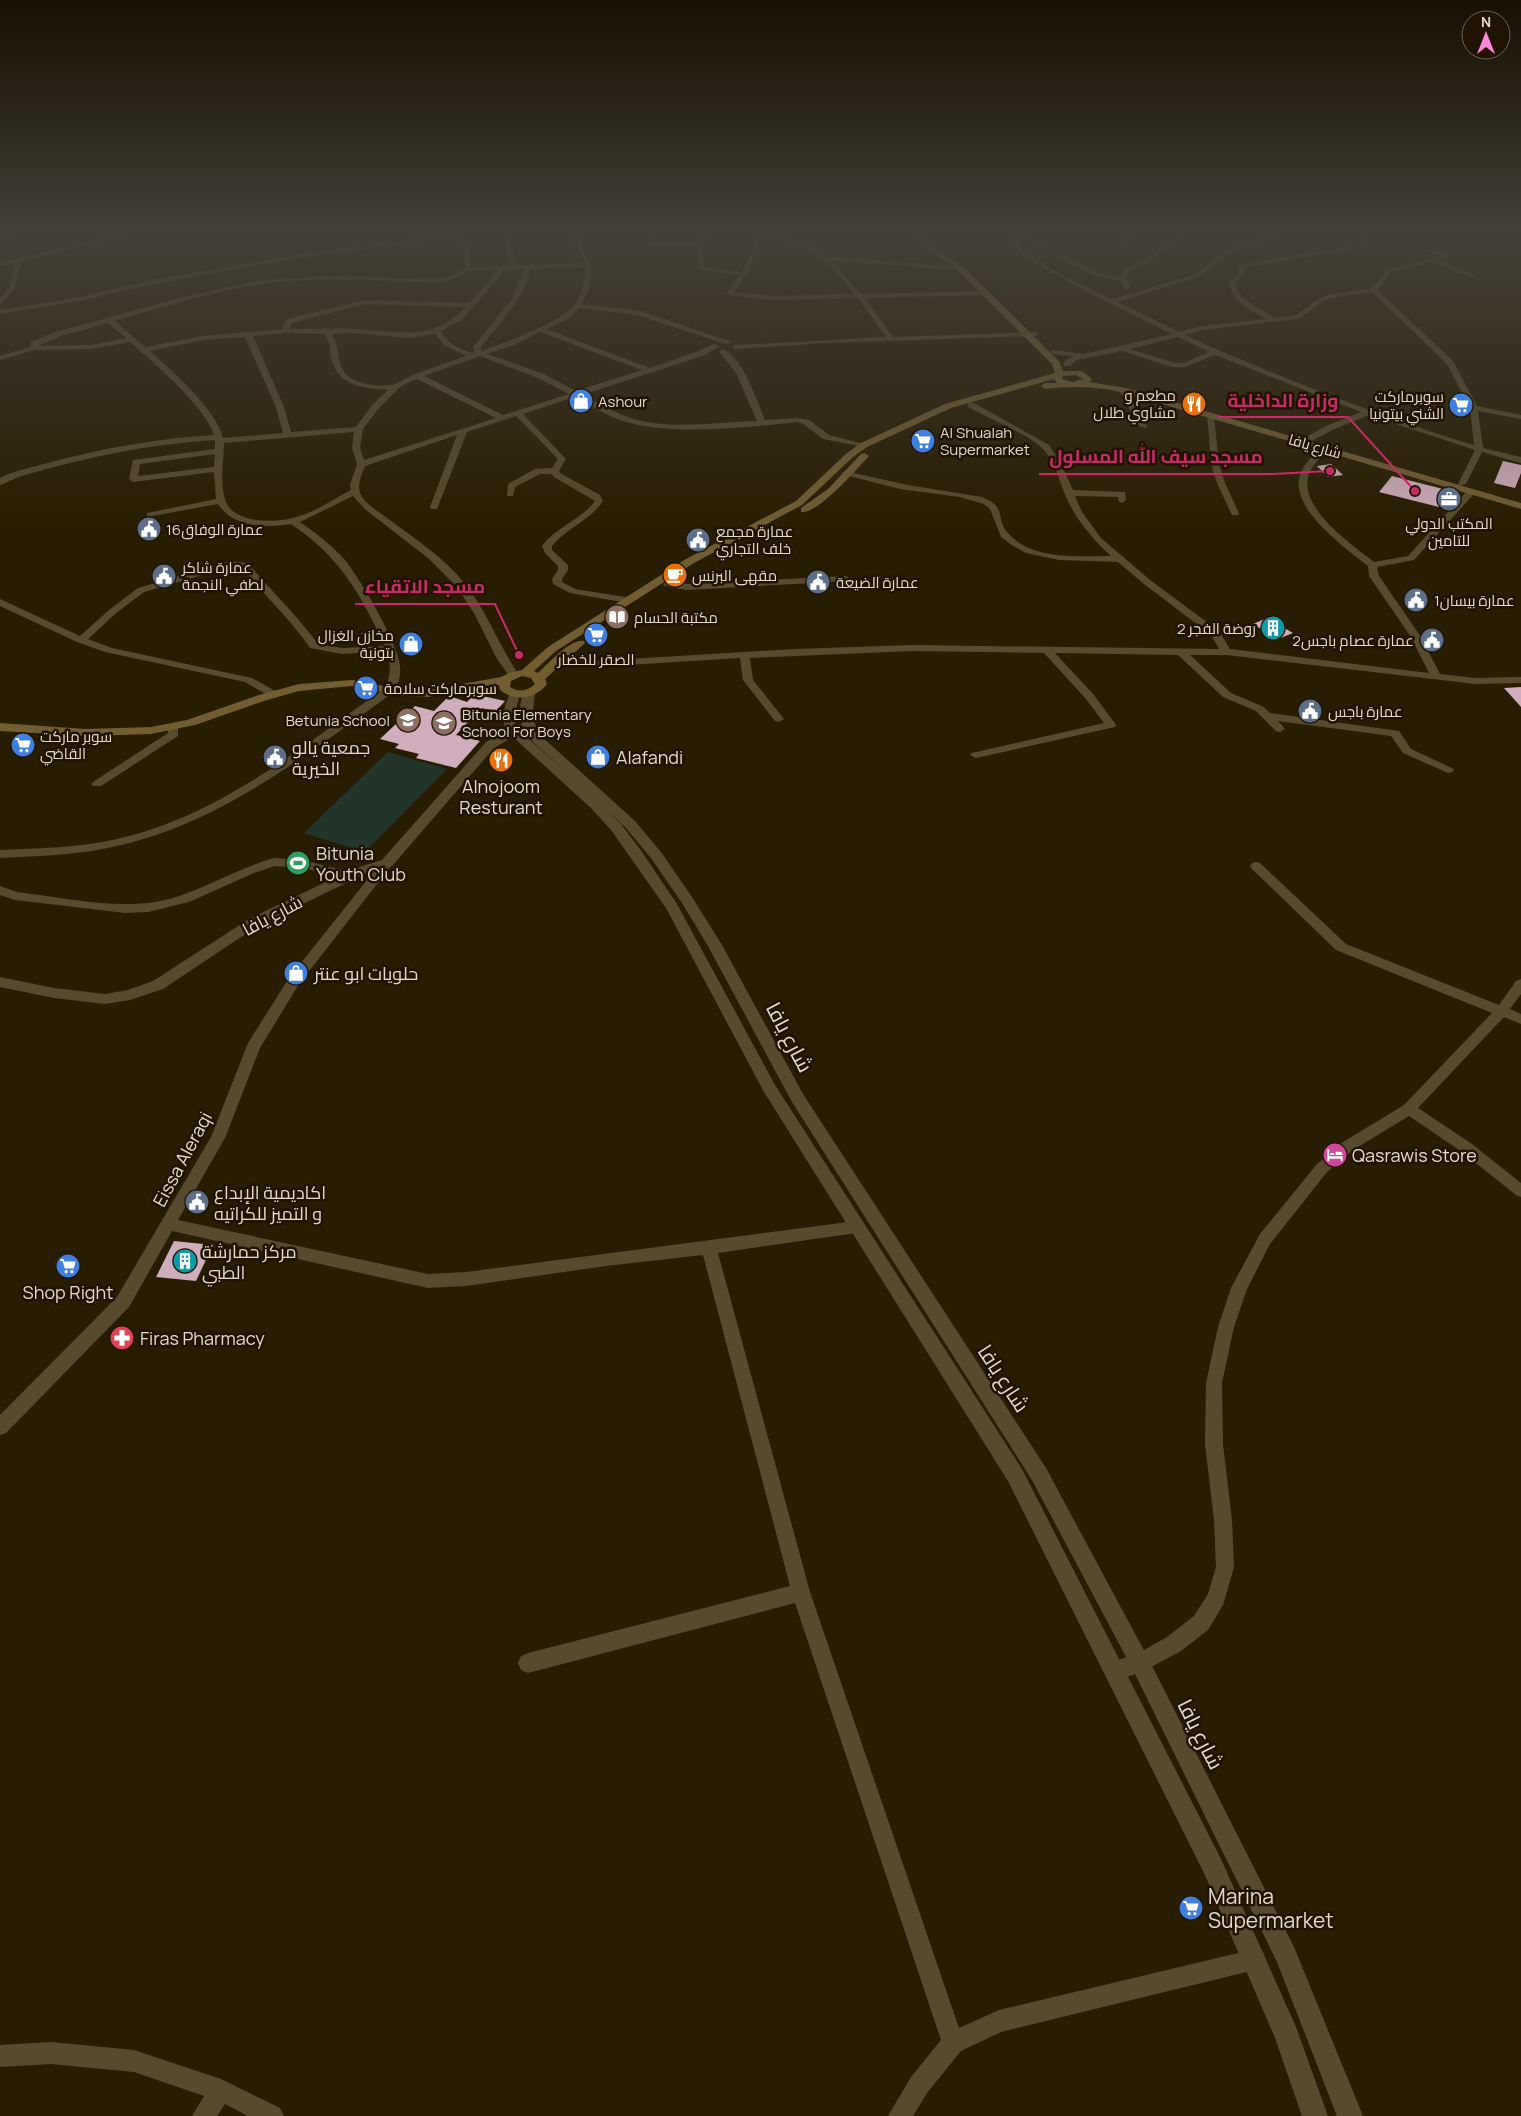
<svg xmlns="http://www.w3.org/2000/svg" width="1521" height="2116" font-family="Manrope,Cairo,sans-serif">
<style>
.green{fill:#22352a}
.building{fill:#d0adbc}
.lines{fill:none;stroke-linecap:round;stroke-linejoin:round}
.minor{fill:#584a2d;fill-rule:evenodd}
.tertiary{fill:#584a2d;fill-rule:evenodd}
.secondary{fill:#725d31;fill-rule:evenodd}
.labels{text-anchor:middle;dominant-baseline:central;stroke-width:5;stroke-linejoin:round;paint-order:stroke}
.far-poi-label{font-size:15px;fill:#e3daca;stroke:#201300;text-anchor:start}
.far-street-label{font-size:15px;fill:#e3daca;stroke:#201300}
.poi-label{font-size:18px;fill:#e3daca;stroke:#201300;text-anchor:start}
.street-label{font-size:18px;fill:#e3daca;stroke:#201300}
.near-street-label{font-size:21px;fill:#e3daca;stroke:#201300}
.near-poi-label{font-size:21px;fill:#e3daca;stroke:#201300;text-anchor:start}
.leader{fill:none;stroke:#c52b66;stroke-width:2}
.callout-dot{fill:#c52b66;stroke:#201300;stroke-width:2}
.callout-label{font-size:19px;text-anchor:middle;font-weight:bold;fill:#c52b66;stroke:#201300;stroke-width:5;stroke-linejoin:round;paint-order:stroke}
</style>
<rect width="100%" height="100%" fill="#291d01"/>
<polygon class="green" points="388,752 447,769 365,852 304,833"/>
<g class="building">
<polygon points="1503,461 1521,465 1521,473 1515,488 1494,483"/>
<polygon points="1331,464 1343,475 1328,477 1317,466"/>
<polygon points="1392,476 1451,491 1439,507 1379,492"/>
<polygon points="1267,618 1293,633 1278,639 1253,624"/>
<polygon points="1521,687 1521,707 1504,688"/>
<polygon points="474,694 505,701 496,711 481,708 456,735 480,741 456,768 416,758 419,754 395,748 399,744 380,739 415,706 434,711 449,696 467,702"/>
<polygon points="174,1241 213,1245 196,1281 156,1277"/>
</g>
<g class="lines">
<g class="minor">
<polygon points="127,233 140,233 100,241 21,262 15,288 0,305 0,298 9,288 14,263 0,267 0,263 100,237"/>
<path d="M451 233 459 234 469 248 471 267 509 266 505 241 506 233H512L511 241 516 265 585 263 570 233H576C592 264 599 271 582 304L641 311 732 342 725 344 637 315 580 308 568 319 546 329 650 368 699 351 713 344 720 346 705 355 582 395C599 403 616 414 634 419 671 430 719 422 757 421L736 373 719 351 723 349C743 357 757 401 765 420L798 418 809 420 829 435 868 445 864 447 823 439 803 424 798 422C749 427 682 435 634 424 613 420 594 407 575 397L523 414 566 459 559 471 560 473 600 495 603 501C590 521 566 528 552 546V550L568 565V570L562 579V582L575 589 631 598 633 600 628 603 570 593 553 584 552 579 558 570V566L545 553 542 546C556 527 581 520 595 501L554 477 552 474H540L515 487 513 496H507L508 484 535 469 552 468 558 459 516 416 467 432 437 509H431L430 507 457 435 365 466C362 475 356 485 361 495 366 505 381 513 390 520 415 539 445 558 465 584 487 611 499 646 519 675L518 677H510L497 659 475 615 457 587 428 558 366 510 353 496 300 522C316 533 331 545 344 559 359 577 399 644 400 667 401 676 398 685 394 692 306 754 224 822 117 846 79 855 39 856 0 858V850C39 848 78 848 117 839 220 816 301 747 385 688 391 676 391 665 387 651L342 654 310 648C290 619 264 595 242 568L230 567 144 592 115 614 88 639 112 648 252 678 277 692 278 694 277 696H269L245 682 105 652 77 642 0 606V599L80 636 109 610 138 588 230 561 248 563C271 591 297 615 318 644L342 648 385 646C360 593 340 557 291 524 266 528 234 528 218 504L147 517V513L216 499 214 472 133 482 129 479 133 460 215 449V440C150 444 87 457 25 475 16 477 9 482 0 485V478C16 470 34 467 51 462 105 448 159 438 214 435 206 407 152 361 130 342L92 349 34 350 0 360V356L30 347 31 342 55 332 183 297 263 280 328 276 437 279 449 276 465 268 463 248 454 237 281 261 153 284 80 301 0 314V310L80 297 153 280 281 257ZM585 267C584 280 584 293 575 304 562 322 504 343 481 351V347C500 323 523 300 531 269ZM524 269 511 300 473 347 474 353C462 351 446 343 441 331L462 320 499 277 503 270ZM496 270 494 275 469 303 365 300 290 318 285 321 283 329 203 336 145 347 115 321C163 307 212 291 262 284 320 276 379 281 437 283L453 279 469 271ZM365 304 465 307C431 344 396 330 353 329 332 328 311 329 290 329L291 324 296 322ZM108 323 126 338 92 345 38 346 61 336ZM540 332 642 370 576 391 544 374 487 354 514 345ZM286 333 324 334C330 341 330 348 331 357 337 386 362 388 388 390L373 404 356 427 291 432 284 407 253 336ZM352 333 410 338 435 334 444 345 466 356C449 362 432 368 415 374 407 377 397 385 390 385 377 387 355 384 346 374 336 363 340 346 332 334ZM245 337 276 407 283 433 223 438C216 409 172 371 150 351L203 340ZM480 356 538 378 569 394 503 415 424 376ZM417 379 496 418 364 460 360 448 363 429 379 408 401 386ZM354 432 352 448 357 464 350 485 351 490C334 499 315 512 296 517 277 523 235 524 226 502 219 484 224 460 224 443ZM215 454 214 467 138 476 140 464Z"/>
<path d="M647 233H653L655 243H697L703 233H709L702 245 705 267 741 272 753 250 758 235 756 233C783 233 805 240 826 256L962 267V269L960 270 831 261 861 294 985 291 988 293 985 295 865 298 893 337 1036 332 1040 334 1036 336 825 343 734 349V345H737L886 337 858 298 772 300 727 295 726 294 739 275 700 270 696 247 650 246ZM764 236C811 244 825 258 854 294L772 296 734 292 747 274Z"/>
<path d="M1007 233H1021L1098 273 1120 276 1124 269 1149 257 1173 239 1185 233H1193L1177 241 1153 259 1129 271 1126 277 1130 287 1127 289 1125 288 1121 281 1094 276 1029 240 1014 234C1027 263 1084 285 1112 299L1194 275 1227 249 1243 242 1280 233H1291L1239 248 1198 277 1118 302 1179 332 1202 326 1266 319C1250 310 1232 302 1229 283L1238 274V267L1248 263 1357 245 1360 244 1359 233H1365L1366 245 1360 248 1244 268V274L1236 283 1237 290 1244 299 1275 318 1297 315 1315 301 1327 295 1372 288 1387 270 1442 256 1424 250V248L1451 255V257L1439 260 1475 275V277H1471L1432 262 1391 272 1378 290 1453 361 1477 406 1521 415V419L1478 411 1483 448 1521 457V463L1482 452 1466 484 1459 486 1458 484 1475 450 1369 415 1332 430 1312 441H1306V437L1326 426 1361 412 1215 355 1185 367H1172L1122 351 1077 360 1070 366H1064V362L1073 356 1052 354V350L1084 354 1172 334 1109 303 1028 260 1013 245ZM1372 292 1447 364 1470 408 1474 445C1416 428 1358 406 1301 384 1262 368 1223 353 1185 335L1202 330 1299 319 1325 300 1337 297ZM1178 337 1209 352 1184 363H1175L1130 349Z"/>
<polygon points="1117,233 1124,233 1134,240 1124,243 1123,242 1126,240"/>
<polygon points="1120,388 1127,390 1147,426 1146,428 1139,426 1119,390"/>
<path d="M968 403H974L1049 445 1061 464 1073 490 1125 492 1126 500 1122 503 1119 502 1118 497 1075 496 1082 512 1101 538 1150 580 1219 631 1230 649 1429 673 1411 637 1369 576 1368 566C1345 548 1289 508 1300 475 1304 464 1313 455 1321 447H1327L1328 449C1321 458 1311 465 1308 477 1301 510 1351 544 1374 562L1408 556 1467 491H1473V495L1414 560 1377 567 1379 576 1421 637 1440 674 1475 678 1521 677V683L1475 684 1226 655H1190L1231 693 1264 707 1270 713 1399 731 1411 749 1452 768 1454 770 1452 772 1448 773 1403 753 1391 736 1278 721 1285 729 1280 732 1276 731 1256 711 1223 697 1178 655 1055 653 1094 695 1116 725 1115 727 976 758 970 755 972 753 1104 723 1086 699 1044 653 912 651 750 658 753 680 784 719 779 722 775 721 743 680 740 658 596 667 555 665 550 662 555 659 596 661 794 649 912 645 1219 649 1211 635 1144 584 1118 562 1059 560 1026 553 1013 546 1001 537 990 509 984 504 960 497 900 489 841 474 845 471 908 485 982 497C1008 507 995 520 1008 533 1032 561 1079 556 1111 556 1092 539 1073 516 1064 492 1059 479 1054 459 1042 448 1029 435 986 417 968 407Z"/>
<polygon points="1207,414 1214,416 1219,464 1225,483 1239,513 1238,515 1232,515 1231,513 1217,483 1211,464"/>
<polygon points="846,576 851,579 849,581 686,590 665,586 663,584 668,581 686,584"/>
<polygon points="173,724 178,727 178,736 101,786 93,786 91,784 93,782 168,733 168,727"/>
<path d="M274 858 303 860 354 873 356 876 350 880 303 868 275 866 254 873 189 902 148 912 125 913 15 900 0 895V886L17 892C69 898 132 914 182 895 213 884 242 867 274 858Z"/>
<polygon points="387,859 391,860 393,863 391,866 299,984 260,1048 225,1138 178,1220 428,1274 466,1272 856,1221 861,1223 864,1227 861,1231 856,1233 718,1253 810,1592 959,2028 999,2010 1255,1949 1263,1952 1266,1960 1263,1968 1001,2032 961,2051 927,2093 913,2116 888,2116 911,2077 941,2040 795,1603 528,1673 521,1670 518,1663 521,1656 528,1653 790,1586 703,1255 606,1266 466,1286 428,1288 172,1231 129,1307 6,1433 0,1435 0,1415 117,1297 211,1137 248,1043 289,978 383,860"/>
<polygon points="1256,862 1260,863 1346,944 1499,1005 1516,981 1521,979 1521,994 1510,1009 1521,1014 1521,1024 1504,1017 1418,1108 1472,1144 1521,1183 1521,1197 1516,1195 1462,1152 1409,1116 1353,1150 1327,1172 1270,1244 1247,1289 1234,1327 1222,1383 1223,1444 1232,1520 1234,1567 1223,1605 1208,1630 1181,1651 1140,1673 1115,1680 1108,1677 1105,1670 1108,1663 1137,1654 1167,1637 1194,1616 1208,1594 1216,1567 1214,1520 1205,1444 1206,1383 1218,1327 1231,1288 1260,1234 1317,1164 1343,1142 1404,1105 1492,1013 1336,950 1252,869 1250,866 1252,863"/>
<polygon points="51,2042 134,2050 221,2079 280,2108 284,2116 248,2116 225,2104 217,2116 192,2116 204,2096 134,2072 51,2064 0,2067 0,2045"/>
</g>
<g class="tertiary">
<polygon points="14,233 25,233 0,240 0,236"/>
<path d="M529 690 535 693 532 718 541 736 635 821 661 852 692 897 722 945 803 1094 1046 1468 1147 1656 1294 1947 1363 2116H1337L1277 1962 1133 1670 1032 1480 792 1102 708 946 682 903 651 858 625 827 605 808 621 824 642 852 677 904 775 1085 1022 1469 1221 1859 1296 2027 1328 2116H1302L1275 2038 1205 1875 1008 1481 764 1092 666 908 611 830 592 809 513 737 494 748 392 866 363 875 259 925 163 989 130 1000 105 1004 54 998 0 987V977L54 988 105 994 128 990 153 981 249 919 353 869 382 860 486 742 506 731 502 716 510 692 514 691 520 694 515 712V725L522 724C519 713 519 701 525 691ZM525 730 533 742 574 779 521 732Z"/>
</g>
<g class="secondary">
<path d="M907 233H914L964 267 1059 361 1063 371H1082L1092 379 1089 382 1126 388 1521 503V509L1121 392C1095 386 1071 386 1045 389L1041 386 1045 383H1057L1054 379 951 408 867 447 853 457 802 505 694 563 556 651 534 671 538 673C548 664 571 638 584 641L585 643 545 679 547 684C536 699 515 702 500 690L499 685 429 697 404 696 352 686 299 691 267 700 195 725 151 734 86 736 0 731V723L86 729 151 727 187 720 259 695 299 684 352 680 404 690H429L501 677 509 673 522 670 548 647 686 559 796 501 847 453 861 443 945 404 1055 373 1052 364 958 271ZM1076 375 1083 379 1073 382 1062 379 1063 376ZM522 676 531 678 535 684C528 691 519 693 510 687L511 681Z"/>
<path d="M864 453 869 456 867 458C856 470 817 515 801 512V508L828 489 861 454Z"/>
</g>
</g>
<linearGradient id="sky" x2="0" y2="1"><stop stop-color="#171001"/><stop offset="0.44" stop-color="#434038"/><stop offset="1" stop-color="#434038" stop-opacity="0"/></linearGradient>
<rect width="1521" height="529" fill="url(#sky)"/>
<defs>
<symbol id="shop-disc" viewBox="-11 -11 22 22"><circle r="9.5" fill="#3f7fe0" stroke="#201300"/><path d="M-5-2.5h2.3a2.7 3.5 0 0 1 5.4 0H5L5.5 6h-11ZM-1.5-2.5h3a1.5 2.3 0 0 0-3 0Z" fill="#fff"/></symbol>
<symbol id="restaurant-disc" viewBox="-11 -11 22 22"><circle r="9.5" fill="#e8710a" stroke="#201300"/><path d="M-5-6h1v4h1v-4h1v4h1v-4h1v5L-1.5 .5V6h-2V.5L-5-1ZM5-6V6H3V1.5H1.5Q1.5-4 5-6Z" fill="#fff"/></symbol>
<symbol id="supermarket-disc" viewBox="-11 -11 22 22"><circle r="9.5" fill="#3f7fe0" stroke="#201300"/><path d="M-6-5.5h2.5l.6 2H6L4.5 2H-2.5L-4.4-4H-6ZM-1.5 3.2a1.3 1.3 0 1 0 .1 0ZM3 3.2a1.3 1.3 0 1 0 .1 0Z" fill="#fff"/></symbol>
<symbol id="office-disc" viewBox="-11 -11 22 22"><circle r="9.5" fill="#5c6f8a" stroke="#201300"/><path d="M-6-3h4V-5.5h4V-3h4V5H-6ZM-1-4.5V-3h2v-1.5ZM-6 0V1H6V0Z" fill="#fff"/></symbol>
<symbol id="civic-disc" viewBox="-11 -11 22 22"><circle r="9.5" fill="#5c6f8a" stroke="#201300"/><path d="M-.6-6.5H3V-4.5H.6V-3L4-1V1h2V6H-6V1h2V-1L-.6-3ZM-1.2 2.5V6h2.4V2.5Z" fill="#fff"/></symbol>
<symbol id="cafe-disc" viewBox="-11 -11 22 22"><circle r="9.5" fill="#e8710a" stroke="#201300"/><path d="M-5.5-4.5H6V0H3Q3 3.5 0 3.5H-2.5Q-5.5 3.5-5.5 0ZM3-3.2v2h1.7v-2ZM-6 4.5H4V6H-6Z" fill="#fff"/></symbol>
<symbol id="library-disc" viewBox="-11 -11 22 22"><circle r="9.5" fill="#8d6e63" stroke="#201300"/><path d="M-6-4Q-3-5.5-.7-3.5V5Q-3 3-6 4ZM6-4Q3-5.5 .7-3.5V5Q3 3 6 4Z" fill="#fff"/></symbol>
<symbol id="building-disc" viewBox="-11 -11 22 22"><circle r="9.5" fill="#0f9aa8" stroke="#201300"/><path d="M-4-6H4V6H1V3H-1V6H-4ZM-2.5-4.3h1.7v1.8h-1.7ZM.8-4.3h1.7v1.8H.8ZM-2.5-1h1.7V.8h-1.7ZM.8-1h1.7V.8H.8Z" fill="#fff"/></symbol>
<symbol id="school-disc" viewBox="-11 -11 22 22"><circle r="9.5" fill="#8d6e63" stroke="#201300"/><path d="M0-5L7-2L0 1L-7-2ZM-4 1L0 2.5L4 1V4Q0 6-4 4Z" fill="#fff"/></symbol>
<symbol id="stadium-disc" viewBox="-11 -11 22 22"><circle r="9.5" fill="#2e9e5b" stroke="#201300"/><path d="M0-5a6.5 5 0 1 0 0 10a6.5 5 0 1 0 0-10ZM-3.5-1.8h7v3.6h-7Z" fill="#fff"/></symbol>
<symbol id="hotel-disc" viewBox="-11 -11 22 22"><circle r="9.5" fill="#d1479c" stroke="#201300"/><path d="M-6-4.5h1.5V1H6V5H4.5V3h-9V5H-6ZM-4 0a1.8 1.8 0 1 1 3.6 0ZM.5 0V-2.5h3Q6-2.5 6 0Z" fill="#fff"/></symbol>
<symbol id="pharmacy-disc" viewBox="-11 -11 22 22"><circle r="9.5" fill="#e0444e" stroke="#201300"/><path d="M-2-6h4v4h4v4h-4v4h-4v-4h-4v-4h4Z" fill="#fff"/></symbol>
</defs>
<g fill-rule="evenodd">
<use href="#shop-disc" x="567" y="387" width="28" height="28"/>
<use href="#restaurant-disc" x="1180" y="390" width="28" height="28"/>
<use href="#supermarket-disc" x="1447" y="391" width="28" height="28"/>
<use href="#supermarket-disc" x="909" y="427" width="28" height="28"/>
<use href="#office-disc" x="1435" y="485" width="28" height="28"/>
<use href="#civic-disc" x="135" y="515" width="28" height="28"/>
<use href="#civic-disc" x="684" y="526" width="28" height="28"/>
<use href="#cafe-disc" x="661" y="561" width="28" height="28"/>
<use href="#civic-disc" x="150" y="562" width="28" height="28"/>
<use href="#civic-disc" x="804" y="568" width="28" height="28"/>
<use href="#civic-disc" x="1402" y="586" width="28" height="28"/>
<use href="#library-disc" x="603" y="603" width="28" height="28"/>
<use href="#building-disc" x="1259" y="614" width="28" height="28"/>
<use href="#supermarket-disc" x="582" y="621" width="28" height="28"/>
<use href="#civic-disc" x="1418" y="626" width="28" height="28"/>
<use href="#shop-disc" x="397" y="630" width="28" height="28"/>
<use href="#supermarket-disc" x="352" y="674" width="28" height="28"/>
<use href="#civic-disc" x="1296" y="697" width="28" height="28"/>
<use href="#school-disc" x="394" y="706" width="28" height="28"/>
<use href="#school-disc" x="430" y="709" width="28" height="28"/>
<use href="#supermarket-disc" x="9" y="731" width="28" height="28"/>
<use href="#civic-disc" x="261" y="743" width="28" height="28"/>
<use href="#shop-disc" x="584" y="743" width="28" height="28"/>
<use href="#restaurant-disc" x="487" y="746" width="28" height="28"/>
<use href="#stadium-disc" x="284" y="849" width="28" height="28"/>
<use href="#shop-disc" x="282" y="959" width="28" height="28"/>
<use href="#hotel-disc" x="1321" y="1141" width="28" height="28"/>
<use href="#civic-disc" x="183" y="1188" width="28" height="28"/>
<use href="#building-disc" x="171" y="1247" width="28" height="28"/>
<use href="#supermarket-disc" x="54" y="1252" width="28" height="28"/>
<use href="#pharmacy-disc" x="108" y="1324" width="28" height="28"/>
<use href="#supermarket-disc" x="1177" y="1894" width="28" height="28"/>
</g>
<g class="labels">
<g class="far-poi-label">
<text x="1176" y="395" text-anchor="end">مطعم و<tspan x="1176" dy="17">مشاوي طلال</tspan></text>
<text x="1444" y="396" text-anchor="end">سوبرماركت<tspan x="1444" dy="17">الشني بيتونيا</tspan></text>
<text x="598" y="401">Ashour</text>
<text x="940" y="432">Al Shualah<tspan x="940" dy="17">Supermarket</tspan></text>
<text x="1449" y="523" text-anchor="middle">المكتب الدولي<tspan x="1449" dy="17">للتامين</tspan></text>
<text x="166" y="529">عمارة الوفاق16</text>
<text x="716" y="531">عمارة مجمع<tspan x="716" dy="17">خلف التجاري</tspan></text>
<text x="182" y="567">عمارة شاكر<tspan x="182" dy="17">لطفي النجمة</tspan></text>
<text x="692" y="575">مقهى البرنس</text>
<text x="836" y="582">عمارة الضيعة</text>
<text x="1434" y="600">عمارة بيسان1</text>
<text x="634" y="617">مكتبة الحسام</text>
<text x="1256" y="628" text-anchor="end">روضة الفجر 2</text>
<text x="394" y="635" text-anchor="end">مخازن الغزال<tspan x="394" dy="17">بتونية</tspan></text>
<text x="1414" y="640" text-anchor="end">عمارة عصام باجس2</text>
<text x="596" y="659" text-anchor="middle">الصقر للخضار</text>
<text x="384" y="688">سوبرماركت سلامة</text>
<text x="1328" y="711">عمارة باجس</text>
<text x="462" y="714">Bitunia Elementary<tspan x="462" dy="17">School For Boys</tspan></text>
<text x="390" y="720" text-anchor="end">Betunia School</text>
<text x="40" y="736">سوبر ماركت<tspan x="40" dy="17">القاضي</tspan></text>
</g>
<g class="far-street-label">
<text transform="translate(1315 446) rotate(16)">شارع يافا</text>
</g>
<g class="poi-label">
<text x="292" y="747">جمعية يالو<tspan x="292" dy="21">الخيرية</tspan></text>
<text x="616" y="757">Alafandi</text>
<text x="501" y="786" text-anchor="middle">Alnojoom<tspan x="501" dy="21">Resturant</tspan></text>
<text x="316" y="853">Bitunia<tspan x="316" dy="21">Youth Club</tspan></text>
<text x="314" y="973">حلويات ابو عنتر</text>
<text x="1352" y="1155">Qasrawis Store</text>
<text x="214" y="1192">اكاديمية الإبداع<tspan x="214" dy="21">و التميز للكراتيه</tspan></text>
<text x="202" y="1251">مركز حمارشة<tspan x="202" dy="21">الطبي</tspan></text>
<text x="68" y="1292" text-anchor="middle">Shop Right</text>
<text x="140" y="1338">Firas Pharmacy</text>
</g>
<g class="street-label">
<text transform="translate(272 915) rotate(-28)">شارع يافا</text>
<text transform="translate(182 1159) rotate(-62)">Eissa Aleraqi</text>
</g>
<g class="near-street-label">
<text transform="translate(790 1037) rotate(62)">شارع يافا</text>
<text transform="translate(1004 1378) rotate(57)">شارع يافا</text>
<text transform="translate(1201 1734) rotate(63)">شارع يافا</text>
</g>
<g class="near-poi-label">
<text x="1208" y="1896">Marina<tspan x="1208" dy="24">Supermarket</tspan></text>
</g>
</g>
<path class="leader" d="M1415 491L1348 417H1218M1330 471L1273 474H1039M519 655L495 604H355"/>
<g class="callout-dot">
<circle cx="1415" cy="491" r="5"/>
<circle cx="1330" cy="471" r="5"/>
<circle cx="519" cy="655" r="5"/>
</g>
<g class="callout-label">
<text x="1283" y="407">وزارة الداخلية</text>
<text x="1156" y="463">مسجد سيف الله المسلول</text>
<text x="425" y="593">مسجد الاتقياء</text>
</g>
<g transform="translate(1486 35)"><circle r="24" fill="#201300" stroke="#6e6351"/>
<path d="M0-4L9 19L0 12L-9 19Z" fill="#ff85df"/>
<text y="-8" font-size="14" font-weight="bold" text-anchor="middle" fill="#e3daca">N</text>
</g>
</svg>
